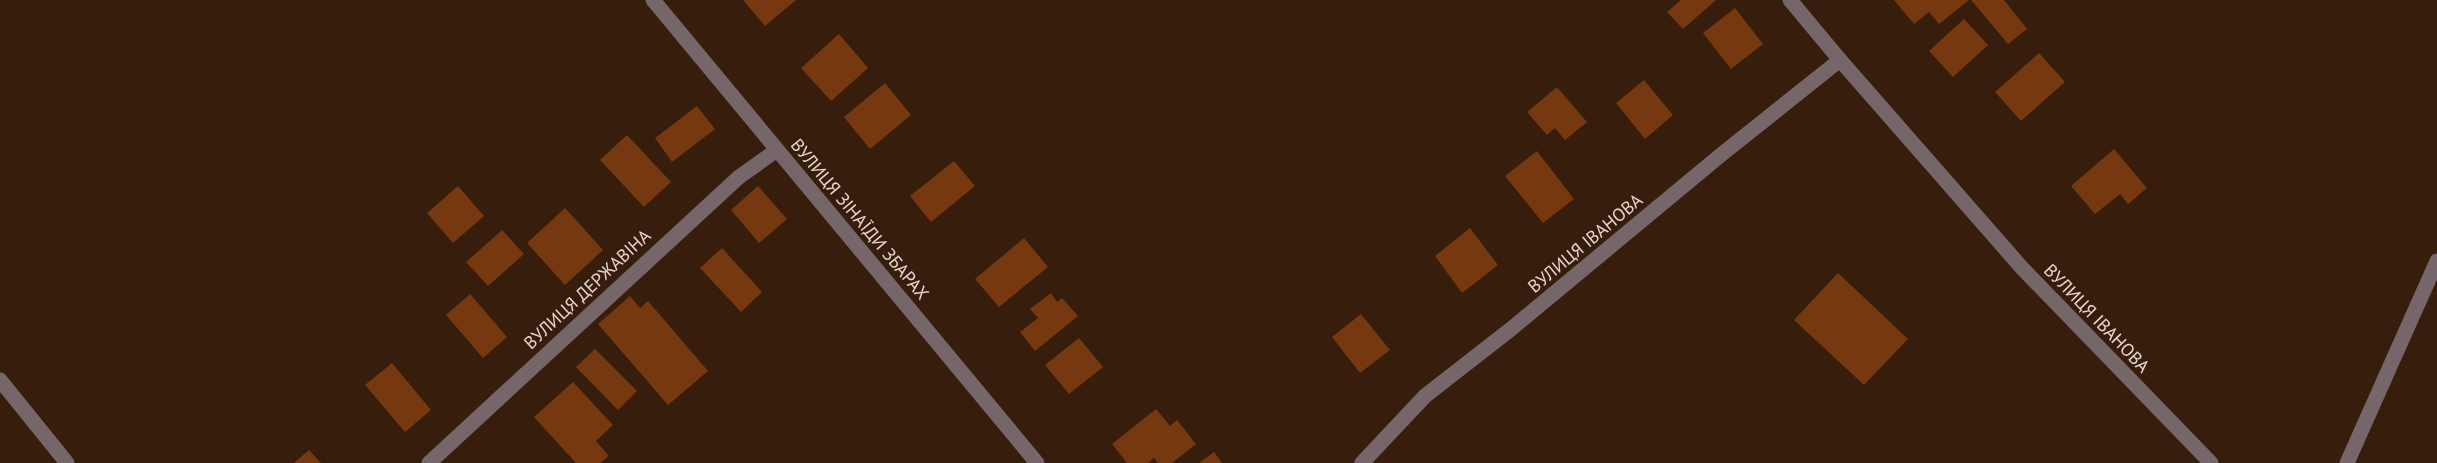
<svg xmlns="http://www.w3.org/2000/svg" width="2437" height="463" font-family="'PT Sans',sans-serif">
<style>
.building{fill:#76380e}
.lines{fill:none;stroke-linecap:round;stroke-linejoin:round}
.minor{stroke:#766669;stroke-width:15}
.labels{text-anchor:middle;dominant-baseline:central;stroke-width:4.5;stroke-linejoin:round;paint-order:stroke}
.street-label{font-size:18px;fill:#e7d6cc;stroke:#361d0c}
</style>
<rect width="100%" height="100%" fill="#361d0c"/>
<g class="building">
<polygon points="743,0 796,0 765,26"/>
<polygon points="1681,0 1716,0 1683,29 1667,12"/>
<polygon points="1894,0 1969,0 1939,24 1929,12 1914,24"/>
<polygon points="1971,0 2004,0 2027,29 2008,44"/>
<polygon points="1735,8 1763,44 1731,69 1703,33"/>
<polygon points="1964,19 1988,45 1953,77 1929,51"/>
<polygon points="839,34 868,68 831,101 801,68"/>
<polygon points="2039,53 2065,82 2021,121 1995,92"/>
<polygon points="1644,80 1673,115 1645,139 1616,103"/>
<polygon points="885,83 911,115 870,149 844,117"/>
<polygon points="1557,87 1587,122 1565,140 1555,128 1547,135 1527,112"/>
<polygon points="697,106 715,129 672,162 655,138"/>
<polygon points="627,135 671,182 644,207 600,160"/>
<polygon points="2114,149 2147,188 2128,204 2120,194 2095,214 2071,186"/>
<polygon points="1537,151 1574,199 1543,223 1505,176"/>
<polygon points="954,161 975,186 931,222 910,196"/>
<polygon points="458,186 484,216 453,243 427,213"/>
<polygon points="758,186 787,219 759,243 731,210"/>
<polygon points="565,208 603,250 565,285 527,243"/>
<polygon points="1470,228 1498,265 1462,293 1435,256"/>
<polygon points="502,230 524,254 488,286 466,262"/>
<polygon points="1024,238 1048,267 999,307 975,279"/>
<polygon points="722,248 762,292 741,312 700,268"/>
<polygon points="1838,273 1908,339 1864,385 1794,320"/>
<polygon points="1051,293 1057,302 1062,298 1078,316 1035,351 1020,332 1038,318 1030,309"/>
<polygon points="470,294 507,337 483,358 446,315"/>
<polygon points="630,296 640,308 648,301 708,371 668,405 598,324"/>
<polygon points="1361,314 1390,350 1360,373 1332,337"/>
<polygon points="1079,338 1103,367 1069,394 1045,365"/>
<polygon points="595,349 637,391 618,410 576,367"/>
<polygon points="392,363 431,410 405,432 365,385"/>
<polygon points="573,382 613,425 596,441 609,456 600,463 576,463 534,417"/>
<polygon points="1156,409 1170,426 1177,420 1196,444 1172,463 1158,463 1154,458 1148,463 1127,463 1112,444"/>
<polygon points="309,450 321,463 294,463"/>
<polygon points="1214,452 1222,463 1199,463"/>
</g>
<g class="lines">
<g class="minor">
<polyline points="653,0 1037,463"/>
<polyline points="1790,0 1840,60 2022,268 2211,463"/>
<polyline points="0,380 67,463"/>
<polyline points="429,463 739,177 777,150"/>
<polyline points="1362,463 1425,396 1511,329 1722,154 1840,60"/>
<polyline points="2347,463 2437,261"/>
</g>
</g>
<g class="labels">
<g class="street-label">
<text transform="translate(860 219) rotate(50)">ВУЛИЦЯ ЗІНАЇДИ ЗБАРАХ</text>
<text transform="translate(1585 243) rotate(-40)">ВУЛИЦЯ ІВАНОВА</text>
<text transform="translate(587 289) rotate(-43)">ВУЛИЦЯ ДЕРЖАВІНА</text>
<text transform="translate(2097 318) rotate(46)">ВУЛИЦЯ ІВАНОВА</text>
</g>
</g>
</svg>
